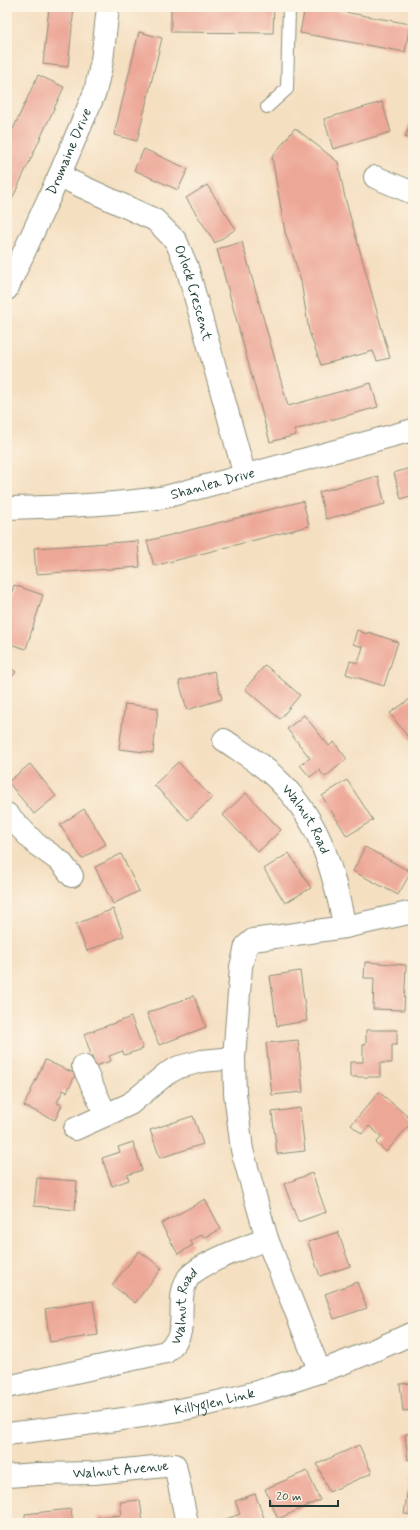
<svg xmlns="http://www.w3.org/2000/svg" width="420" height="1530" font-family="Mynerve,sans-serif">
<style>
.building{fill:#eda797}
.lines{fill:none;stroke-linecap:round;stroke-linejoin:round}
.service-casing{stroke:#8a8e7a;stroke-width:14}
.minor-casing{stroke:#8a8e7a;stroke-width:24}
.tertiary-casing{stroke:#8a8e7a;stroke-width:24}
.service{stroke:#fff;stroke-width:12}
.minor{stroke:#fff;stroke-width:22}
.tertiary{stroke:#fff;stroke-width:22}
.labels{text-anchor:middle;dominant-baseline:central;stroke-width:4;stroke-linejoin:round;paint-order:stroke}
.street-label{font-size:14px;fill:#1f3d34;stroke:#fcf5e5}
</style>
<rect width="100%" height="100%" fill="#fcf5e5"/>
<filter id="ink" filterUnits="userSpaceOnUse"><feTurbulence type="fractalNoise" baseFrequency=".025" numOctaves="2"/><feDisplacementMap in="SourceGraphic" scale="8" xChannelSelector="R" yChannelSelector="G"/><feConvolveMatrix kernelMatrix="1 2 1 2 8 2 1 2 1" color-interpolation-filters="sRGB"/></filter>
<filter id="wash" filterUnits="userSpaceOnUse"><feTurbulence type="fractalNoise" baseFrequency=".012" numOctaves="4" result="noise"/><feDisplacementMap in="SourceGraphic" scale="16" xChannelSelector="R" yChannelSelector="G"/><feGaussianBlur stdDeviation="0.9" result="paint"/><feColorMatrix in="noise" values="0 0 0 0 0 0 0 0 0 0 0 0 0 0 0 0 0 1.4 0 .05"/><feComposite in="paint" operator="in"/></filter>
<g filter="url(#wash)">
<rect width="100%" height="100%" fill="#f5dfc1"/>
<g id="blocks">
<g class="building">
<polygon points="49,7 74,7 68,67 43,64"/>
<polygon points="171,7 274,7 273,33 171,32"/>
<polygon points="305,7 317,7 410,24 405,52 300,33"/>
<polygon points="139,32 162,38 137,141 114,135"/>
<polygon points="38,75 64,87 7,210 7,142"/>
<polygon points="382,102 391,132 333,149 324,119"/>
<polygon points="413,117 413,140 405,137"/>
<polygon points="295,128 338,162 345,198 390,358 377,361 373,351 321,365 309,331 301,282 294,258 285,232 272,157"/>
<polygon points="144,149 188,169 178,190 134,170"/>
<polygon points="207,185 236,229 215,243 186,198"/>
<polygon points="242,242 288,406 371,383 378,407 294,430 296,435 270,442 217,249"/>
<polygon points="413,467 413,495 401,499 394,473"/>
<polygon points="378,476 385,504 326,519 319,492"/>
<polygon points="303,501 309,526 154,566 147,541"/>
<polygon points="138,541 140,567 36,574 34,548"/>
<polygon points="14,585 43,595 26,649 7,643 7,607"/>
<polygon points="357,630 367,634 368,632 398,642 384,686 346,674 350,661 358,663 363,647 353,644"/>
<polygon points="7,665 16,672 7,683"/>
<polygon points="265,665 300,695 280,719 245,689"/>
<polygon points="214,671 222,699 187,710 179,681"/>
<polygon points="413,697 413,744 390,713"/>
<polygon points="125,704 158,708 153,753 119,749"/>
<polygon points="304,715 329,746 334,742 347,759 325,777 319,770 310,777 300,765 310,758 287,729"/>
<polygon points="178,762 212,798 188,820 154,785"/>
<polygon points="30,764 56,796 34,814 8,782"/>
<polygon points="347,780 373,820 347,836 322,796"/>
<polygon points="246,793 281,830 258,852 223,815"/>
<polygon points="84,809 106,844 82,859 60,825"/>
<polygon points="365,847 411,872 398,895 353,871"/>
<polygon points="289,853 311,888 285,903 264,869"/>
<polygon points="121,854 139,891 113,904 95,867"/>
<polygon points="113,909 124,936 87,951 76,924"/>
<polygon points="365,962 406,965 404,1010 373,1009 374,978 364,978"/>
<polygon points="300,971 307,1021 277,1026 270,976"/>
<polygon points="194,996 206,1027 159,1045 147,1013"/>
<polygon points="131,1017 143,1049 124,1055 123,1051 109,1056 111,1061 95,1066 84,1034"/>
<polygon points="366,1030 397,1030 397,1045 392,1045 392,1063 380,1063 380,1077 350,1077 350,1062 363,1062 363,1044 366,1044"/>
<polygon points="298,1040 303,1092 272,1095 266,1043"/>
<polygon points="45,1060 76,1074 67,1092 63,1090 57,1103 62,1105 55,1120 24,1106"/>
<polygon points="379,1092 413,1121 386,1152 376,1143 382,1137 369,1126 362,1134 351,1125"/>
<polygon points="300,1108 305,1151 277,1154 272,1112"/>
<polygon points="193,1116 203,1144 160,1158 150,1130"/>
<polygon points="133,1142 142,1170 127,1175 129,1180 112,1186 102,1158 120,1152 118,1147"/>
<polygon points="312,1173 326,1212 298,1222 284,1184"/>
<polygon points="37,1178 77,1181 75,1210 34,1206"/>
<polygon points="205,1199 221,1229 204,1238 202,1234 190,1241 193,1245 178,1254 161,1224"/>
<polygon points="338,1232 350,1266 320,1276 308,1242"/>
<polygon points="139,1251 162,1268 135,1303 112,1285"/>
<polygon points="357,1282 367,1308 334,1319 325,1294"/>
<polygon points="93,1301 98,1335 50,1342 45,1309"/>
<polygon points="413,1383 413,1410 403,1411 400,1384"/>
<polygon points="413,1433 413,1459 408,1460 405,1434"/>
<polygon points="359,1445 372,1473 329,1492 317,1464"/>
<polygon points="307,1471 320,1500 278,1519 265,1489"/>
<polygon points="410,1476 413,1477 413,1515 404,1514"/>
<polygon points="255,1494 266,1523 218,1523 218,1522 240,1514 235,1501"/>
<polygon points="140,1500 143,1523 98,1523 98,1517 122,1515 120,1502"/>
<polygon points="71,1509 73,1523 25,1523 25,1514"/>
</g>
</g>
</g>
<g filter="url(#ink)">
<use href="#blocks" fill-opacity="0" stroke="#8a8e7a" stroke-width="1"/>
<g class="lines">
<defs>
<polyline id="service" points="267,107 287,89 289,7"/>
<g id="minor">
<path id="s1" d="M59 176 155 220 176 241 187 267 245 476"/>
<polyline points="375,177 413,193"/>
<path id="s2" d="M7 289 59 176 95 92 102 61 108 7"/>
<path id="s3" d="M7 508C60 507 113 505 165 497L413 430"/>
<path id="s4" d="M224 740C243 753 264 765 280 782 323 825 332 870 345 927"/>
<polyline points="7,814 36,844 61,862 72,876"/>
<polyline points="83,1066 106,1115"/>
<polyline points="75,1129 130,1104 166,1074 179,1067 202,1061 234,1058"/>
<polyline points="320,1372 267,1239 242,1150 235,1093 234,1058 241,967 246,946 253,940 345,927 413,912"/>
<path id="s5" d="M7 1387 166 1352C171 1347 177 1342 179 1335 185 1318 177 1296 188 1278 199 1263 249 1246 267 1239"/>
<path id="s6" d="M7 1476 38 1474 94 1473 175 1465 187 1523"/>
</g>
<g id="tertiary">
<path id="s7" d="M7 1434C71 1426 135 1419 199 1406 273 1391 344 1365 413 1333"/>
</g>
</defs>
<use href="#service" class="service-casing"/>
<use href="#minor" class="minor-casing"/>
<use href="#tertiary" class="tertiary-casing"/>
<use href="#service" class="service"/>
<use href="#minor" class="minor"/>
<use href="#tertiary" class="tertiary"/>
</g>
</g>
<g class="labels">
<g class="street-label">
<text stroke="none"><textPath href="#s2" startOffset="151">Dromaine Drive</textPath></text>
<text stroke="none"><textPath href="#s1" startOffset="190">Orlock Crescent</textPath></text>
<text stroke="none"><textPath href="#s3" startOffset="208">Shanlea Drive</textPath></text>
<text stroke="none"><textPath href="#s4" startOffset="116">Walnut Road</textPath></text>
<text stroke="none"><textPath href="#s5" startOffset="214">Walnut Road</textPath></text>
<text stroke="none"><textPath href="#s7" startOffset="210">Killyglen Link</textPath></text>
<text stroke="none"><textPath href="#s6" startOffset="114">Walnut Avenue</textPath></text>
</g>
</g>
<rect width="420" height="1530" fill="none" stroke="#fcf5e5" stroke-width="24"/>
<path d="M270 1500v6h68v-6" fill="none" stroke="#1f3d34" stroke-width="2"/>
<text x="276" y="1500" font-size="12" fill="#1f3d34" stroke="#fcf5e5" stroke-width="3" paint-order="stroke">20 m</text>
</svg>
